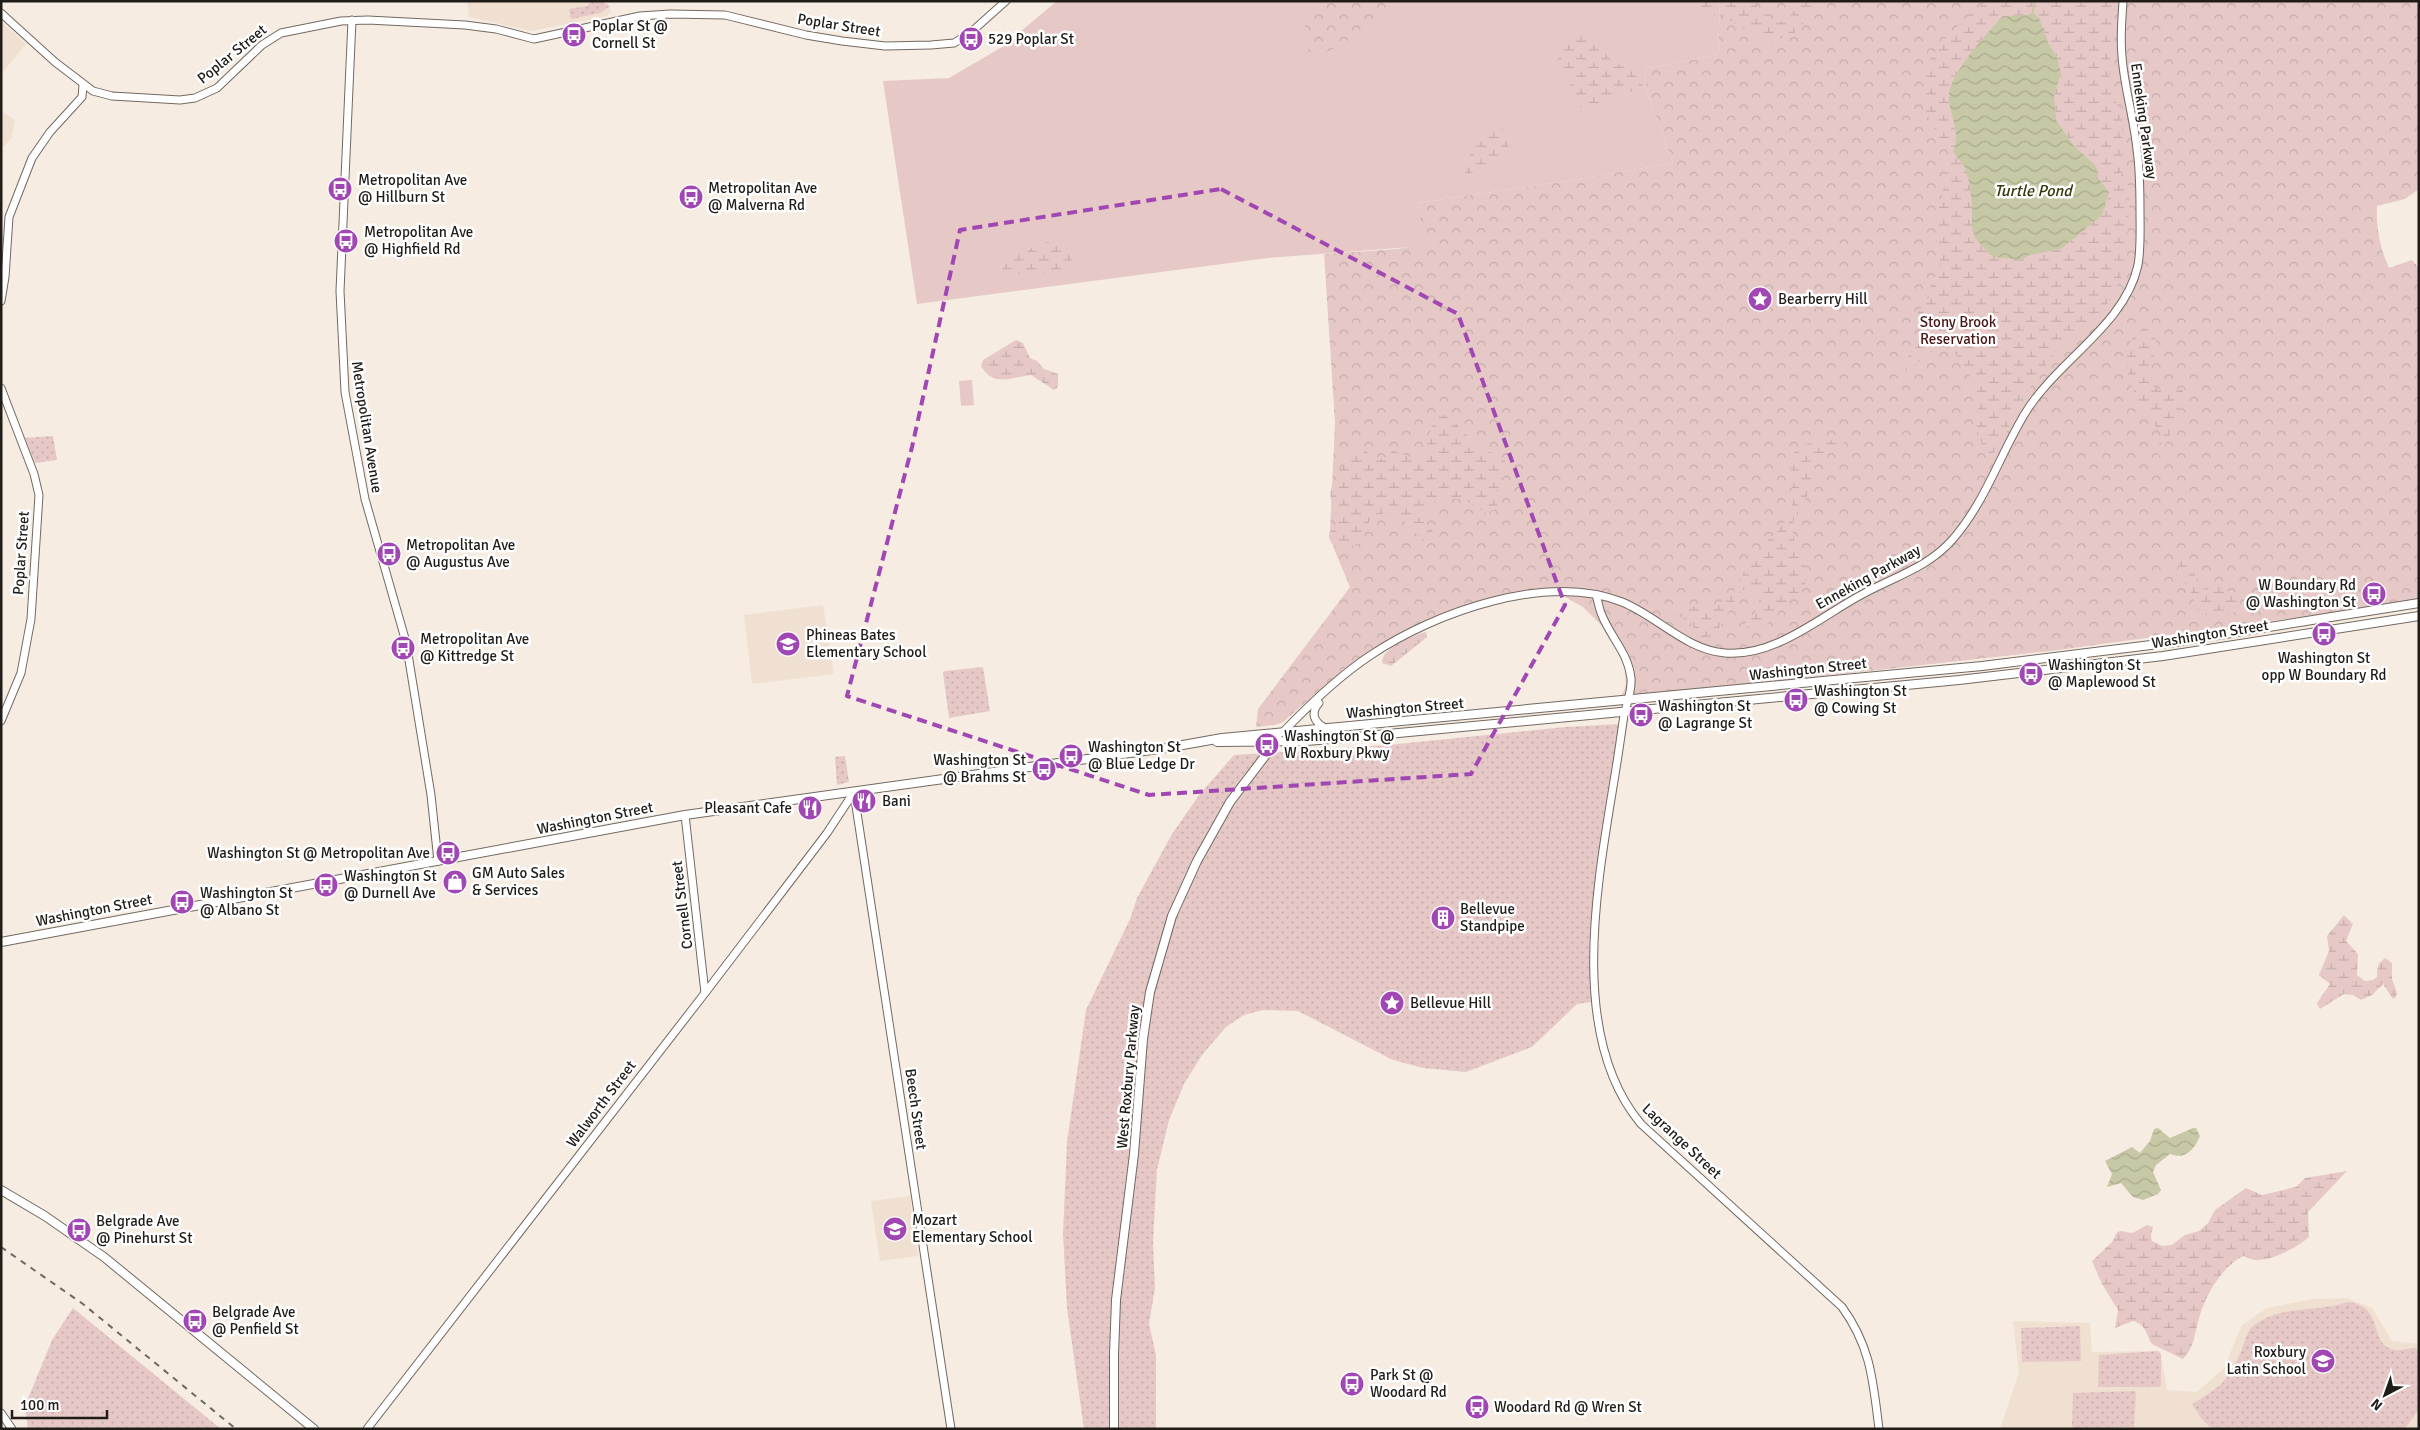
<svg xmlns="http://www.w3.org/2000/svg" width="2420" height="1430" font-family="Signika,sans-serif">
<style>
.built{fill:#f0e0d1}
.grass{fill:#e6c9c7}
.forest{fill:url(#forest-crowns)}
.wetland{fill:url(#wetland-marsh)}
.park{fill:url(#park-dots)}
.water{fill:url(#water-waves)}
.lines{fill:none;stroke-linecap:round;stroke-linejoin:round}
.stream{stroke:#c7c8a6;stroke-width:2}
.secondary-casing{stroke:#726961;stroke-width:9}
.primary-casing{stroke:#726961;stroke-width:10}
.secondary{stroke:#fff;stroke-width:7}
.primary{stroke:#fff;stroke-width:8}
.rail{stroke:#6d6862;stroke-width:2;stroke-dasharray:6 6;stroke-linecap:butt}
.marked{fill:none;stroke:#a047b3;stroke-width:4;stroke-dasharray:10 6;stroke-linejoin:round}
.labels{text-anchor:middle;dominant-baseline:central;stroke-width:5;stroke-linejoin:round;paint-order:stroke}
.street-label{font-size:15px;fill:#201d19;stroke:#fff}
.poi-label{font-size:15px;fill:#201d19;stroke:#fff;text-anchor:start}
.park-label{font-size:15px;fill:#481616;stroke:#fff}
.water-label{font-size:16px;font-style:italic;fill:#37370c;stroke:#fff}
</style>
<defs>
<pattern id="forest-crowns" width="20" height="18" patternUnits="userSpaceOnUse" patternTransform="scale(1.25)"><rect width="20" height="18" fill="#e6c9c7"/><path d="M2 6a3 3 0 1 1 6 0M12 15a3 3 0 1 1 6 0" fill="none" stroke="#c5acaa"/></pattern>
<pattern id="wetland-marsh" width="20" height="14" patternUnits="userSpaceOnUse" patternTransform="scale(1.25)"><rect width="20" height="14" fill="#e6c9c7"/><path d="M1 5h8M5 5V1M11 12h8M15 12V8" fill="none" stroke="#c5acaa"/></pattern>
<pattern id="park-dots" width="8" height="8" patternUnits="userSpaceOnUse" patternTransform="scale(1.25)"><rect width="8" height="8" fill="#e6c9c7"/><path d="M2 2h.1M6 6h.1" fill="none" stroke="#c5acaa" stroke-width="1.8" stroke-linecap="round"/></pattern>
<pattern id="water-waves" width="16" height="10" patternUnits="userSpaceOnUse" patternTransform="scale(1.25)"><rect width="16" height="10" fill="#c7c8a6"/><path d="M0 5q4-4 8 0t8 0" fill="none" stroke="#abab8e"/></pattern>
</defs>
<rect width="100%" height="100%" fill="#f6ece2"/>
<g class="built">
<polygon points="467,1 607,1 611,11 607,16 603,17 531,31 469,17"/>
<polygon points="1,22 26,44 1,74"/>
<polygon points="1,111 15,120 11,139 1,149"/>
<polygon points="823,605 834,674 752,684 744,615"/>
<polygon points="910,1196 918,1256 880,1261 871,1201"/>
<polygon points="2347,1298 2372,1308 2392,1341 2419,1344 2418,1429 2000,1429 2019,1372 2013,1321 2090,1323 2092,1352 2158,1351 2161,1354 2167,1390 2197,1392 2224,1368 2242,1325 2267,1308 2313,1299"/>
</g>
<g class="grass">
<polygon points="1057,1 1720,1 1718,55 1644,69 1648,94 1673,163 1567,181 1418,203 1426,244 1410,247 1268,258 917,304 883,81 949,78 1002,47"/>
<polygon points="972,380 974,405 961,406 959,381"/>
</g>
<g class="forest">
<path d="M1319 1H1392C1373 29 1343 44 1313 59L1308 49 1304 19Z"/>
<path d="M1720 1H2419V189L2405 199 2377 206C2376 228 2380 248 2389 268L2412 260 2419 268V601L2051 651 1668 693 1622 695 1626 685 1624 663 1604 628 1583 607 1558 593 1490 604 1431 623 1363 663 1346 667 1283 722 1275 725 1256 727 1258 709 1350 587 1334 549 1330 531 1335 423 1324 254 1397 249 1425 244 1418 203 1567 181 1673 163 1648 94 1644 69 1718 55Z"/>
</g>
<g class="wetland">
<polygon points="1696,1 1716,1 1714,18 1697,7"/>
<path d="M1721 1H1753C1772 24 1784 32 1800 1H1819C1808 8 1806 26 1794 33 1786 38 1775 39 1767 43L1726 18 1722 14Z"/>
<path d="M1986 1H2113L2109 77 2110 90 2122 116 2123 167 2120 181 2130 186 2127 249 2122 276 2109 301 2096 318 2054 354 2020 401 2003 440 1991 456 1987 455C1982 444 1974 428 1977 415 1977 410 1981 405 1980 400 1977 388 1957 344 1942 347 1933 349 1915 365 1907 371L1902 368C1905 353 1921 352 1922 327L1913 319 1929 297V290L1941 263 1939 257 1941 231 1936 219 1952 155C1974 163 1972 207 1972 227L2006 258 2021 260 2029 255 2061 249 2068 245 2102 215 2108 197 2098 178 2096 166 2073 145 2056 120 2054 93 2061 73 2057 57 2048 43 2039 18 2033 12 2028 15 2003 16C1988 32 1946 77 1949 99 1951 122 1961 127 1953 152 1944 148 1939 135 1933 126 1901 69 1948 35 1986 1Z"/>
<path d="M1578 35 1588 36 1615 63 1641 74 1643 80 1642 93 1626 91 1596 112C1565 106 1576 93 1567 74 1566 70 1562 68 1560 64 1552 51 1566 38 1578 35Z"/>
<polygon points="1496,126 1507,131 1509,136 1508,149 1481,170 1466,174 1463,168 1476,143"/>
<path d="M1055 240H1062L1074 254 1070 265C1051 275 1023 277 1003 270L1001 264 1006 256 1015 253 1025 254 1034 246Z"/>
<path d="M2147 327C2168 340 2144 366 2152 386L2160 389H2181L2185 394C2175 415 2171 440 2157 459L2161 433C2152 422 2143 411 2137 398 2126 377 2118 337 2147 327Z"/>
<path d="M1016 340 1023 343 1030 358 1037 361 1044 369 1058 374V387L1054 390 1031 375C1012 377 994 388 981 366L983 360Z"/>
<path d="M1439 413C1455 418 1467 437 1480 447 1493 456 1498 450 1509 466L1497 490 1499 501 1496 509 1485 514C1472 499 1442 491 1426 507V523L1434 533 1431 542 1427 545 1400 516 1388 513 1379 514 1370 519 1363 540 1359 544 1341 550 1332 544 1329 538V533L1339 520C1337 515 1333 511 1332 506 1325 480 1345 463 1361 446L1366 447 1368 456 1382 459 1393 451 1420 460 1423 459 1432 426Z"/>
<path d="M1845 438C1844 453 1825 451 1815 455L1806 468 1815 480V484C1807 498 1796 508 1793 524 1790 545 1808 561 1806 580 1805 591 1794 595 1787 602 1774 615 1772 630 1748 628L1745 624 1759 607V596L1746 589 1741 591C1729 605 1725 632 1704 638L1697 634 1692 624 1677 614V611C1694 599 1708 616 1730 596 1739 588 1742 574 1748 563 1759 542 1787 531 1792 506 1793 498 1794 488 1793 480 1791 466 1784 458 1801 447 1814 438 1831 443 1845 438Z"/>
<path d="M2181 556 2196 576 2199 588 2207 590 2215 584 2221 585 2240 601C2241 619 2212 616 2199 614L2190 590 2179 576 2178 565Z"/>
<path d="M1426 632 1427 637 1391 666 1382 663C1381 648 1413 635 1426 632Z"/>
<path d="M2344 915 2353 924 2346 941 2358 954 2357 975 2365 981 2373 980 2377 977C2378 967 2376 965 2385 958L2392 963V979L2397 993 2396 997 2393 999 2383 984 2372 995 2361 1000 2353 995 2344 994 2320 1009 2317 1003 2330 984 2319 975 2329 951 2327 936Z"/>
<path d="M2347 1171 2308 1212 2309 1237C2298 1247 2273 1260 2258 1260 2254 1261 2247 1257 2243 1256 2223 1266 2206 1294 2200 1315 2195 1330 2195 1347 2183 1359L2152 1344C2145 1333 2147 1325 2133 1321L2115 1328 2118 1310 2102 1284 2092 1261 2112 1242 2117 1232 2121 1231C2138 1235 2132 1232 2147 1225L2153 1227 2151 1236 2152 1241 2162 1246 2172 1245 2185 1235 2199 1231 2208 1223 2215 1210 2246 1188 2262 1195 2296 1187 2305 1178Z"/>
</g>
<g class="park">
<polygon points="590,1 599,1 610,6 600,13 571,19 569,9 588,6"/>
<polygon points="53,436 57,460 35,463 25,438"/>
<polygon points="983,667 990,711 949,718 943,673 945,671"/>
<polygon points="1619,724 1593,898 1589,947 1591,1002 1577,1004 1532,1047 1466,1072 1423,1068 1393,1060 1298,1011 1263,1010 1244,1015 1226,1027 1202,1055 1184,1084 1169,1120 1157,1170 1153,1242 1155,1288 1149,1324 1156,1355 1156,1429 1084,1429 1067,1308 1063,1234 1067,1142 1086,1010 1130,919 1137,898 1172,834 1200,794 1234,755 1388,745 1565,727"/>
<polygon points="845,756 849,782 837,785 835,757"/>
<path d="M2348 1302C2383 1306 2370 1339 2389 1348 2398 1353 2407 1348 2416 1348L2419 1354V1409L2405 1429H2212L2201 1418 2192 1404C2222 1386 2226 1383 2241 1352 2244 1344 2246 1333 2252 1327 2279 1304 2317 1313 2348 1302Z"/>
<polygon points="73,1308 221,1429 28,1429 25,1406 52,1340"/>
<polygon points="2080,1326 2081,1361 2022,1362 2021,1328"/>
<polygon points="2158,1351 2161,1354 2161,1385 2159,1387 2098,1387 2099,1355"/>
<polygon points="2134,1391 2136,1393 2134,1427 2075,1429 2072,1426 2073,1393"/>
</g>
<g class="water">
<path d="M2033 12 2039 18 2048 43 2057 57 2061 73 2054 94 2056 120 2073 145 2096 166 2098 178 2109 192 2102 215 2061 249 2029 255 2021 260 1995 257 1988 253 1975 238 1972 227V202L1968 177 1964 166 1953 152C1961 129 1951 121 1949 99 1946 77 1988 32 2003 16L2028 15Z"/>
<path d="M2158 1128 2170 1138 2193 1128H2196L2200 1136C2194 1150 2185 1160 2170 1154L2156 1165 2153 1172 2161 1190 2158 1194 2143 1200 2133 1197 2121 1183 2107 1187 2112 1174 2105 1161 2132 1147 2140 1153 2150 1141 2154 1129Z"/>
</g>
<g class="lines">
<polyline class="stream" points="2033,12 2034,1"/>
<defs>
<g id="secondary">
<polyline points="1,13 55,62 93,91 112,96 180,100 195,98 217,88 262,45 281,33 341,21 368,20 465,25 496,29 534,39 640,16 670,14 725,15 806,35 842,41 885,46 931,45 954,43 969,34 1006,1"/>
<polyline points="352,20 340,291 345,392 365,499 406,642 431,795 438,861"/>
<polyline points="1,301 5,277 9,217 32,158 50,132 82,97 83,85"/>
<polyline points="1,388 34,474 39,495 31,619 21,673 1,721"/>
<path d="M1596 595C1598 601 1599 608 1601 613 1610 637 1628 652 1631 678 1632 692 1627 702 1624 715 1622 729 1620 743 1618 756 1601 866 1563 1031 1641 1124L1842 1307C1871 1347 1873 1381 1879 1429"/>
<path d="M1319 703C1310 713 1314 722 1325 728"/>
<path d="M1284 731C1310 704 1339 676 1371 655 1435 612 1548 572 1622 602 1657 616 1686 650 1725 653 1775 657 1820 617 1861 595 1893 577 1928 568 1953 539 1985 502 1999 457 2024 415 2055 362 2125 326 2138 265 2141 248 2140 228 2140 211 2140 191 2140 170 2137 150 2134 118 2124 87 2122 56 2120 38 2122 19 2123 1"/>
<polyline points="854,793 951,1429"/>
<polyline points="685,815 705,993"/>
<polyline points="1,1413 12,1429"/>
<polyline points="367,1429 705,993 827,833 854,792"/>
</g>
<g id="primary">
<polyline points="1217,742 1306,741 1356,737 1959,680 2163,656 2419,616"/>
<polyline points="1,942 685,815 1166,748 1222,738 1982,666 2175,642 2419,603"/>
<polyline points="1,1190 45,1216 104,1257 314,1429"/>
<polyline points="1114,1429 1114,1354 1116,1300 1134,1154 1143,1039 1150,992 1172,916 1197,861 1230,802 1278,739"/>
</g>
</defs>
<use href="#secondary" class="secondary-casing"/>
<use href="#primary" class="primary-casing"/>
<use href="#secondary" class="secondary"/>
<use href="#primary" class="primary"/>
<polyline class="rail" points="1,1247 83,1304 236,1429"/>
</g>
<path class="marked" d="M1221 189 1458 314 1565 605 1471 774 1149 795 847 696 912 447 960 230Z"/>
<defs>
<symbol id="bus-disc" viewBox="-11 -11 22 22"><circle r="9.5" fill="#a047b3" stroke="#fff"/><path d="M-5-6H5V4H4V6H2V4H-2V6H-4V4H-5ZM-3.5-4V0h7V-4ZM-3.5 1.2v1.5H-2V1.2ZM2 1.2v1.5H3.5V1.2Z" fill="#fff"/></symbol>
<symbol id="sight-disc" viewBox="-11 -11 22 22"><circle r="9.5" fill="#a047b3" stroke="#fff"/><path d="M0-6L1.8-2.2L6-1.7L2.9 1.2L3.7 5.4L0 3.3L-3.7 5.4L-2.9 1.2L-6-1.7L-1.8-2.2Z" fill="#fff"/></symbol>
<symbol id="school-disc" viewBox="-11 -11 22 22"><circle r="9.5" fill="#a047b3" stroke="#fff"/><path d="M0-5L7-2L0 1L-7-2ZM-4 1L0 2.5L4 1V4Q0 6-4 4Z" fill="#fff"/></symbol>
<symbol id="restaurant-disc" viewBox="-11 -11 22 22"><circle r="9.5" fill="#a047b3" stroke="#fff"/><path d="M-5-6h1v4h1v-4h1v4h1v-4h1v5L-1.5 .5V6h-2V.5L-5-1ZM5-6V6H3V1.5H1.5Q1.5-4 5-6Z" fill="#fff"/></symbol>
<symbol id="shop-disc" viewBox="-11 -11 22 22"><circle r="9.5" fill="#a047b3" stroke="#fff"/><path d="M-5-2.5h2.3a2.7 3.5 0 0 1 5.4 0H5L5.5 6h-11ZM-1.5-2.5h3a1.5 2.3 0 0 0-3 0Z" fill="#fff"/></symbol>
<symbol id="building-disc" viewBox="-11 -11 22 22"><circle r="9.5" fill="#a047b3" stroke="#fff"/><path d="M-4-6H4V6H1V3H-1V6H-4ZM-2.5-4.3h1.7v1.8h-1.7ZM.8-4.3h1.7v1.8H.8ZM-2.5-1h1.7V.8h-1.7ZM.8-1h1.7V.8H.8Z" fill="#fff"/></symbol>
</defs>
<g fill-rule="evenodd">
<use href="#bus-disc" x="560" y="21" width="28" height="28"/>
<use href="#bus-disc" x="957" y="25" width="28" height="28"/>
<use href="#bus-disc" x="326" y="175" width="28" height="28"/>
<use href="#bus-disc" x="677" y="183" width="28" height="28"/>
<use href="#bus-disc" x="332" y="227" width="28" height="28"/>
<use href="#sight-disc" x="1746" y="285" width="28" height="28"/>
<use href="#bus-disc" x="375" y="540" width="28" height="28"/>
<use href="#bus-disc" x="2360" y="580" width="28" height="28"/>
<use href="#bus-disc" x="2310" y="620" width="28" height="28"/>
<use href="#school-disc" x="774" y="630" width="28" height="28"/>
<use href="#bus-disc" x="389" y="634" width="28" height="28"/>
<use href="#bus-disc" x="2017" y="660" width="28" height="28"/>
<use href="#bus-disc" x="1782" y="686" width="28" height="28"/>
<use href="#bus-disc" x="1627" y="701" width="28" height="28"/>
<use href="#bus-disc" x="1253" y="731" width="28" height="28"/>
<use href="#bus-disc" x="1057" y="742" width="28" height="28"/>
<use href="#bus-disc" x="1030" y="755" width="28" height="28"/>
<use href="#restaurant-disc" x="850" y="787" width="28" height="28"/>
<use href="#restaurant-disc" x="796" y="794" width="28" height="28"/>
<use href="#bus-disc" x="434" y="839" width="28" height="28"/>
<use href="#shop-disc" x="441" y="868" width="28" height="28"/>
<use href="#bus-disc" x="312" y="871" width="28" height="28"/>
<use href="#bus-disc" x="168" y="888" width="28" height="28"/>
<use href="#building-disc" x="1429" y="904" width="28" height="28"/>
<use href="#sight-disc" x="1378" y="989" width="28" height="28"/>
<use href="#school-disc" x="881" y="1215" width="28" height="28"/>
<use href="#bus-disc" x="65" y="1216" width="28" height="28"/>
<use href="#bus-disc" x="181" y="1307" width="28" height="28"/>
<use href="#school-disc" x="2309" y="1347" width="28" height="28"/>
<use href="#bus-disc" x="1338" y="1370" width="28" height="28"/>
<use href="#bus-disc" x="1463" y="1393" width="28" height="28"/>
</g>
<g class="labels">
<g class="street-label">
<text transform="translate(839 25) rotate(9)">Poplar Street</text>
<text transform="translate(232 54) rotate(-39)">Poplar Street</text>
<text transform="translate(2144 121) rotate(82)">Enneking Parkway</text>
<text transform="translate(367 427) rotate(81)">Metropolitan Avenue</text>
<text transform="translate(21 553) rotate(-86)">Poplar Street</text>
<text transform="translate(1868 577) rotate(-29)">Enneking Parkway</text>
<text transform="translate(2210 634) rotate(-9)">Washington Street</text>
<text transform="translate(1808 669) rotate(-6)">Washington Street</text>
<text transform="translate(1405 708) rotate(-5)">Washington Street</text>
<text transform="translate(595 818) rotate(-11)">Washington Street</text>
<text transform="translate(682 905) rotate(-97)">Cornell Street</text>
<text transform="translate(94 910) rotate(-11)">Washington Street</text>
<text transform="translate(1128 1077) rotate(-85)">West Roxbury Parkway</text>
<text transform="translate(601 1104) rotate(-53)">Walworth Street</text>
<text transform="translate(916 1109) rotate(82)">Beech Street</text>
<text transform="translate(1682 1141) rotate(43)">Lagrange Street</text>
</g>
<g class="poi-label">
<text x="592" y="26">Poplar St @<tspan x="592" dy="17">Cornell St</tspan></text>
<text x="988" y="39">529 Poplar St</text>
<text x="358" y="180">Metropolitan Ave<tspan x="358" dy="17">@ Hillburn St</tspan></text>
<text x="708" y="188">Metropolitan Ave<tspan x="708" dy="17">@ Malverna Rd</tspan></text>
<text x="364" y="232">Metropolitan Ave<tspan x="364" dy="17">@ Highfield Rd</tspan></text>
<text x="1778" y="299">Bearberry Hill</text>
<text x="406" y="545">Metropolitan Ave<tspan x="406" dy="17">@ Augustus Ave</tspan></text>
<text x="2356" y="585" text-anchor="end">W Boundary Rd<tspan x="2356" dy="17">@ Washington St</tspan></text>
<text x="806" y="635">Phineas Bates<tspan x="806" dy="17">Elementary School</tspan></text>
<text x="420" y="639">Metropolitan Ave<tspan x="420" dy="17">@ Kittredge St</tspan></text>
<text x="2324" y="658" text-anchor="middle">Washington St<tspan x="2324" dy="17">opp W Boundary Rd</tspan></text>
<text x="2048" y="665">Washington St<tspan x="2048" dy="17">@ Maplewood St</tspan></text>
<text x="1814" y="691">Washington St<tspan x="1814" dy="17">@ Cowing St</tspan></text>
<text x="1658" y="706">Washington St<tspan x="1658" dy="17">@ Lagrange St</tspan></text>
<text x="1284" y="736">Washington St @<tspan x="1284" dy="17">W Roxbury Pkwy</tspan></text>
<text x="1088" y="747">Washington St<tspan x="1088" dy="17">@ Blue Ledge Dr</tspan></text>
<text x="1026" y="760" text-anchor="end">Washington St<tspan x="1026" dy="17">@ Brahms St</tspan></text>
<text x="882" y="801">Bani</text>
<text x="792" y="808" text-anchor="end">Pleasant Cafe</text>
<text x="430" y="853" text-anchor="end">Washington St @ Metropolitan Ave</text>
<text x="472" y="873">GM Auto Sales<tspan x="472" dy="17">&amp; Services</tspan></text>
<text x="344" y="876">Washington St<tspan x="344" dy="17">@ Durnell Ave</tspan></text>
<text x="200" y="893">Washington St<tspan x="200" dy="17">@ Albano St</tspan></text>
<text x="1460" y="909">Bellevue<tspan x="1460" dy="17">Standpipe</tspan></text>
<text x="1410" y="1003">Bellevue Hill</text>
<text x="912" y="1220">Mozart<tspan x="912" dy="17">Elementary School</tspan></text>
<text x="96" y="1221">Belgrade Ave<tspan x="96" dy="17">@ Pinehurst St</tspan></text>
<text x="212" y="1312">Belgrade Ave<tspan x="212" dy="17">@ Penfield St</tspan></text>
<text x="2306" y="1352" text-anchor="end">Roxbury<tspan x="2306" dy="17">Latin School</tspan></text>
<text x="1370" y="1375">Park St @<tspan x="1370" dy="17">Woodard Rd</tspan></text>
<text x="1494" y="1407">Woodard Rd @ Wren St</text>
</g>
<g class="park-label">
<text x="1958" y="322">Stony Brook<tspan x="1958" dy="17">Reservation</tspan></text>
</g>
<g class="water-label">
<text x="2033" y="191">Turtle Pond</text>
</g>
</g>
<rect width="2420" height="1430" fill="none" stroke="#201d19" stroke-width="5"/>
<g transform="translate(2385 1395) rotate(221)" stroke="#ffffff" stroke-width="4" paint-order="stroke">
<path d="M0-4L9 19L0 12L-9 19Z" fill="#201d19"/>
<text y="-8" font-size="14" font-weight="bold" text-anchor="middle" fill="#201d19">N</text>
</g>
<path d="M12 1410v8h95v-8" fill="none" stroke="#201d19" stroke-width="2.5"/>
<text x="20" y="1410" font-size="15" fill="#201d19" stroke="#ffffff" stroke-width="4" paint-order="stroke">100 m</text>
</svg>
